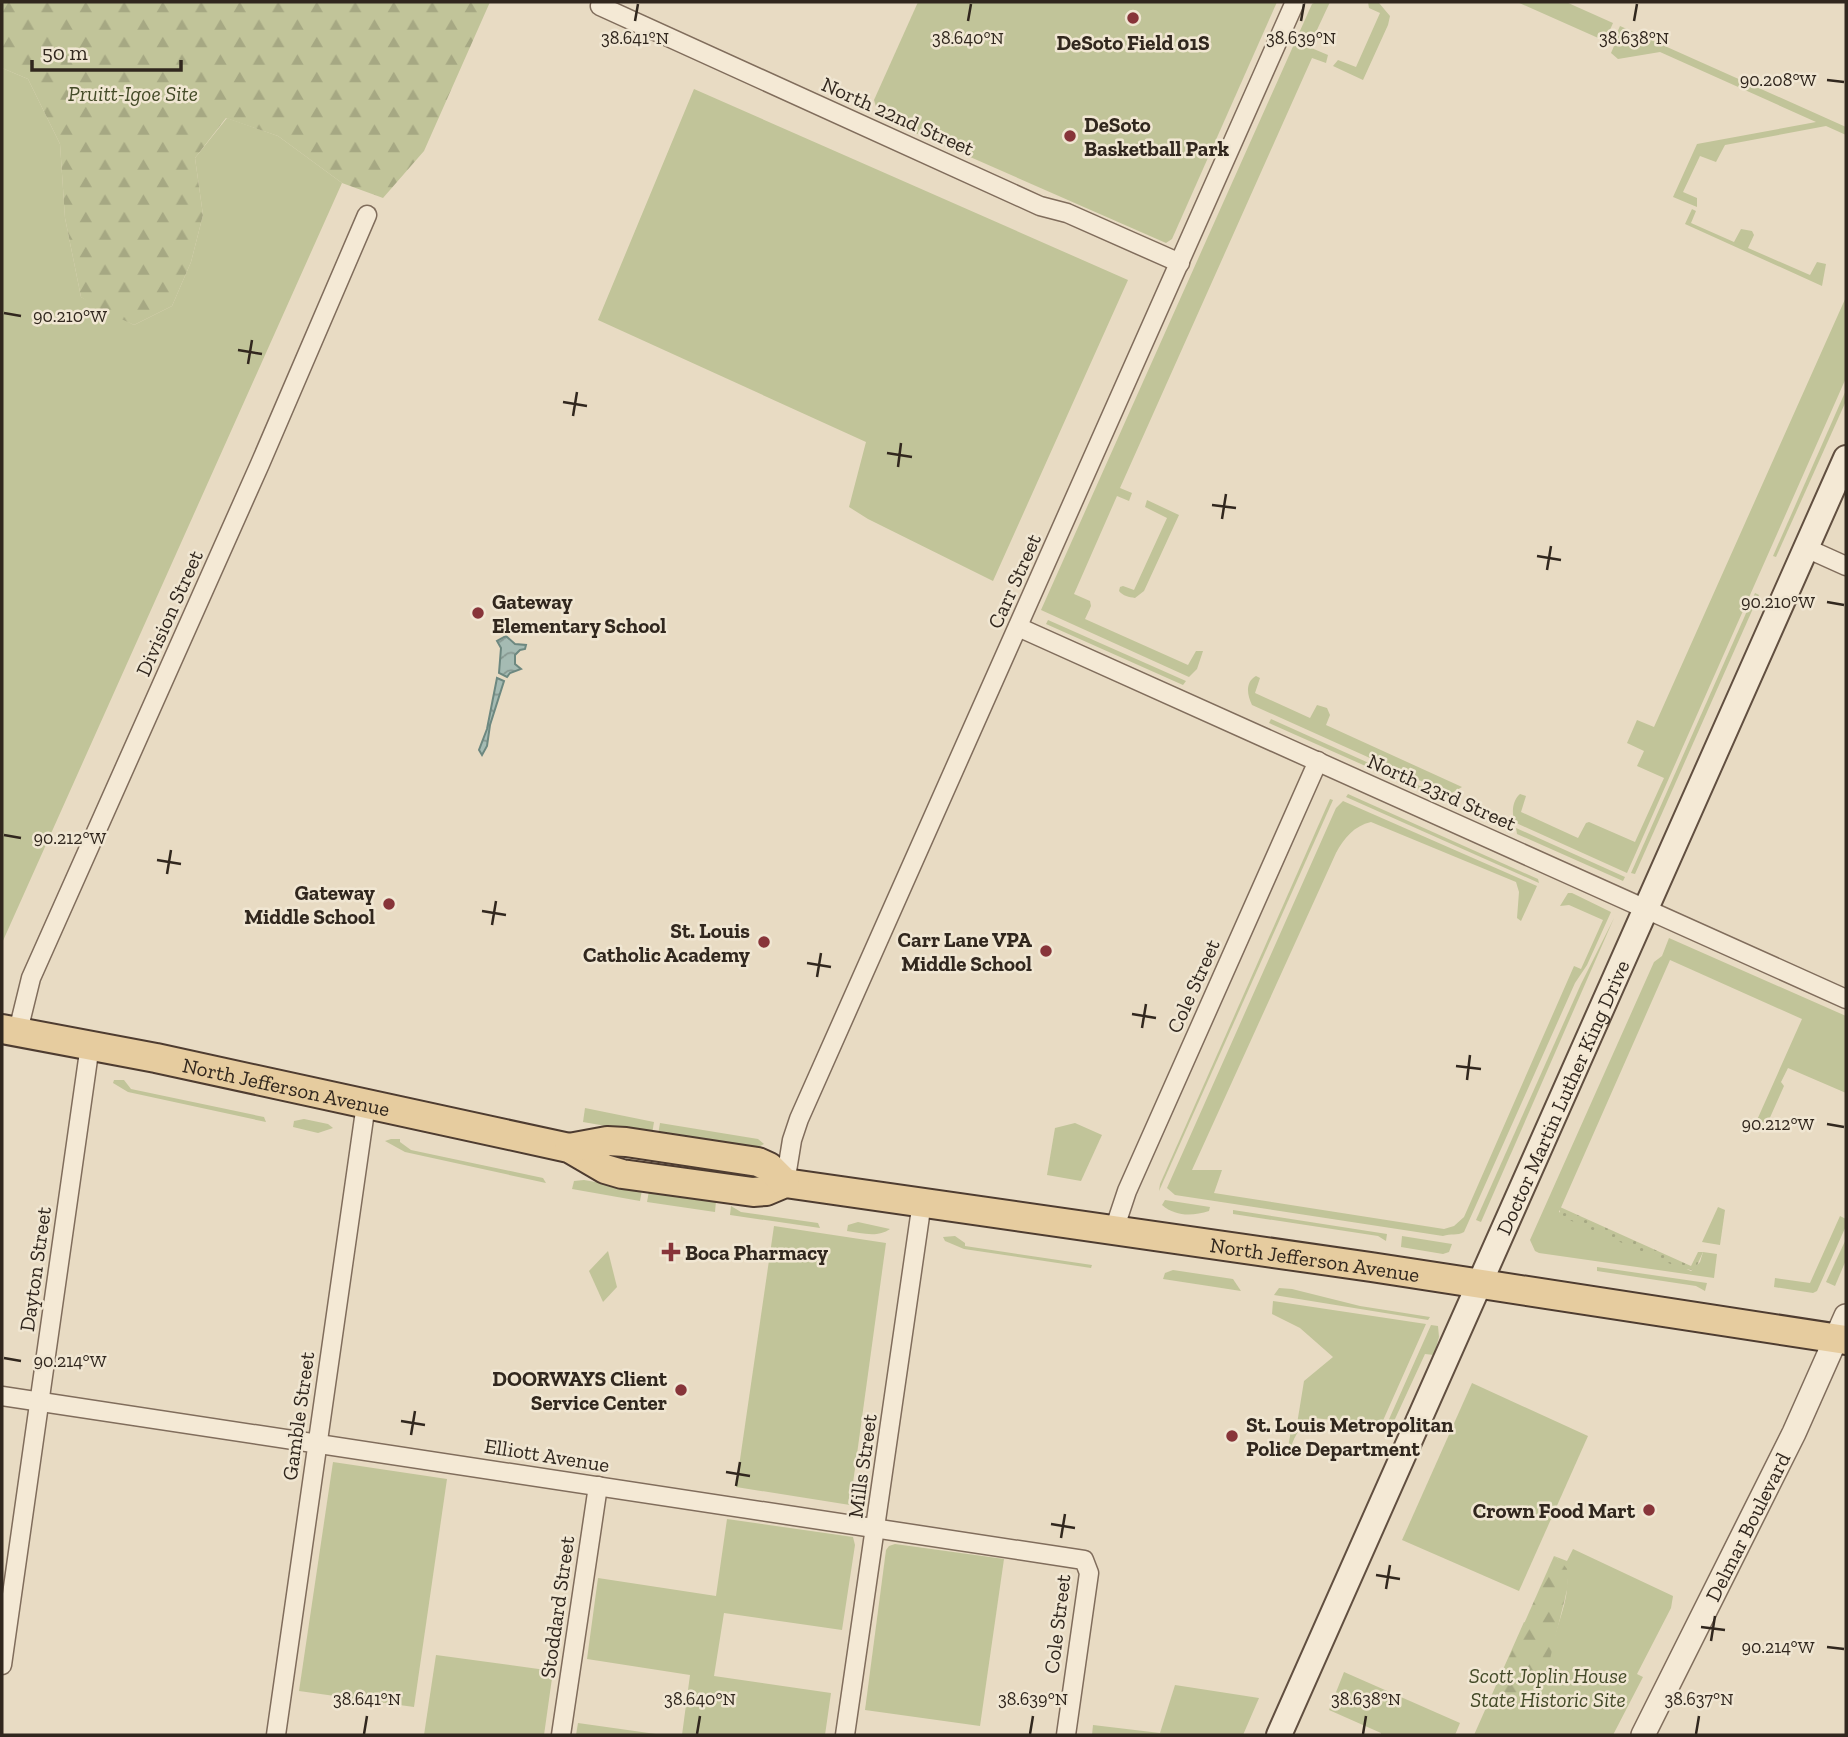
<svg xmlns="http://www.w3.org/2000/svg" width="1848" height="1737" font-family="'Zilla Slab',serif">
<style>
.green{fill:#c1c499}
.forest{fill:url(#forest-firs)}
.garden{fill:url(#garden-dots)}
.water{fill:url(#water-waves);stroke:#6d8880;stroke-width:2}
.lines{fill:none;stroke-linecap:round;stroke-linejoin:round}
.minor-casing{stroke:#806d5c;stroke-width:21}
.tertiary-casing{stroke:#806d5c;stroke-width:26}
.secondary-casing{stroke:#614f40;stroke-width:28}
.primary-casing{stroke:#4e3c30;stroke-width:32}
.minor{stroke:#f4e9d5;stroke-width:18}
.tertiary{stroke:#f4e9d5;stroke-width:23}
.secondary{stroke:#f4e9d5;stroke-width:24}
.primary{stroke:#e6cc9f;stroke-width:28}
.ticks{fill:none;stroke:#31271e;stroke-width:2.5}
.poi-dot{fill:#873439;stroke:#f0e6d2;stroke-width:2.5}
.labels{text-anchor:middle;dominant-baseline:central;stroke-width:5;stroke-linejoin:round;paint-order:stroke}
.poi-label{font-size:21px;font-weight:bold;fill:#31271e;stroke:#f0e6d2;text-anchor:end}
.park-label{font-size:21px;font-style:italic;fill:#444b28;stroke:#f0e6d2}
.street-label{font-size:21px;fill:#31271e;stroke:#f0e6d2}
.ticks-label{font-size:18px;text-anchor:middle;fill:#31271e;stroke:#f0e6d2;stroke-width:5;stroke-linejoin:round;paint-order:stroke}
</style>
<defs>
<pattern id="forest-firs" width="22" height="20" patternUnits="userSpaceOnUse" patternTransform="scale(1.75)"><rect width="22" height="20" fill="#c1c499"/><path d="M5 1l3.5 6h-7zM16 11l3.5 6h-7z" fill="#a6a883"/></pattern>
<pattern id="garden-dots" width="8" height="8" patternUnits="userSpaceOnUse" patternTransform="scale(1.75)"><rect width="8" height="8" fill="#c1c499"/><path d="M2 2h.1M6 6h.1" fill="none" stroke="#a6a883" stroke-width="1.8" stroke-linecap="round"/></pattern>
<pattern id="water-waves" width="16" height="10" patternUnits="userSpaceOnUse" patternTransform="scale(1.75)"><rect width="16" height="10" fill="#a5bbb3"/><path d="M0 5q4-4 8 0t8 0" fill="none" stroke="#879891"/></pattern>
</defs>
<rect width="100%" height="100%" fill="#e8dbc3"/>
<g class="green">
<polygon points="918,2 1277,2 1172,239 1166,243 879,117 874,100"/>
<polygon points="1316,2 1330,2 1309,47 1328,55 1326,63 1312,58 1120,488 1132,493 1129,501 1117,496 1074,594 1090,601 1091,606 1085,619 1188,665 1196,651 1203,651 1197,669 1189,677 1041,610 1312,4"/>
<polygon points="1368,2 1379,3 1390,16 1388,25 1363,80 1333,66 1338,60 1356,67 1380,13 1369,8"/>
<polygon points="1517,2 1566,2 1613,23 1605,41"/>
<polygon points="1620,26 1846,127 1846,135 1826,126 1725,145 1716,162 1700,156 1683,192 1697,198 1697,207 1673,197 1697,144 1816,122 1660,52 1618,59 1611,53 1614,46 1612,44"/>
<polygon points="2,68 28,79 60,144 65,218 81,297 134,325 172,306 191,262 203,215 195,158 227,118 278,136 342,183 2,943"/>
<polygon points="694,89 1128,280 993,581 868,519 849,507 866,442 598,320"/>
<polygon points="1692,209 1696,211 1691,223 1734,242 1741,229 1752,231 1754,235 1748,248 1810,275 1817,262 1826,264 1822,286 1685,224"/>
<path d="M1846 297V378L1627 873 1514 822C1512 812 1512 801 1520 794L1526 796 1521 812 1578 838 1586 823 1589 822 1635 842 1664 778 1637 766 1644 751 1627 743 1637 720 1654 727Z"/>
<polygon points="1846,390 1846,401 1776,557 1773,556"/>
<path d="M1147 500 1179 515 1144 591 1135 598C1129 597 1123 596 1119 591L1120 587 1123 586 1134 590 1167 518 1145 507Z"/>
<polygon points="1755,593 1759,595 1635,874 1631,873"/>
<polygon points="1048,620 1186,681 1183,685 1046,624"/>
<path d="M1256 676 1260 678 1255 693 1310 718 1317 705 1327 708 1330 715 1326 725 1462 787 1450 794 1252 705C1247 695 1245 682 1256 676Z"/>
<polygon points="1271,719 1440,795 1435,797 1269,723"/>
<polygon points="1348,794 1538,879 1539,883 1346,797"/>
<polygon points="1330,799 1333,800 1159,1191 1160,1184"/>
<path d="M1343 801 1537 886 1521 921 1517 918 1519 892 1516 882 1371 822C1354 826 1344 838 1336 853L1192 1170H1222L1214 1193 1444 1229 1454 1226 1464 1217 1574 966 1581 969 1603 920 1569 905 1560 906 1568 893H1572L1611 912 1587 965 1575 983 1464 1232C1457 1236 1451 1233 1443 1236L1175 1195 1167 1188 1336 808Z"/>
<polygon points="1516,828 1625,877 1623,881 1517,834"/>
<polygon points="1614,918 1481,1222 1476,1220 1581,984"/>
<polygon points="1669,938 1846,1016 1846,1093 1788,1068 1781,1082 1784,1086 1768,1122 1764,1123 1757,1120 1802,1019 1670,960 1559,1212 1691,1271 1700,1262 1703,1252 1717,1254 1714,1278 1539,1253 1535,1251 1530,1240 1654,962 1662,956"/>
<polygon points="114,1080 124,1080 131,1089 264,1117 266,1122 128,1092 113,1083"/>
<polygon points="585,1108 654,1122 652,1134 583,1122"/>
<polygon points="304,1119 328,1124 333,1128 318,1133 293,1127 294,1121"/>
<polygon points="660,1123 758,1139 764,1144 754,1149 658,1135"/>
<polygon points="1075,1123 1102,1135 1081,1181 1047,1175 1055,1128"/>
<polygon points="391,1139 400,1139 400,1142 411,1150 543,1178 546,1183 405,1152 385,1141"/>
<polygon points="584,1180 642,1190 640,1201 572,1189 574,1181"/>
<polygon points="649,1191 716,1201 715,1212 647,1202"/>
<path d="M1165 1200 1210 1207 1209 1211C1193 1216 1176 1217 1162 1205Z"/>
<polygon points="731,1206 741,1212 818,1223 820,1228 730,1215"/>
<polygon points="1718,1207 1725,1210 1720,1245 1702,1242"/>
<polygon points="1233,1210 1387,1234 1386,1241 1378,1236 1233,1214"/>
<polygon points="1840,1216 1846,1219 1846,1226 1817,1291 1813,1293 1774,1287 1775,1278 1810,1283"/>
<path d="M858 1222 890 1229C878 1238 861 1233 847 1231L848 1225Z"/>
<polygon points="774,1226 886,1243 850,1505 736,1487"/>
<polygon points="955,1236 965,1243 965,1246 1092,1265 1091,1268 964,1249 945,1241 943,1237"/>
<polygon points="1402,1236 1452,1244 1449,1252 1443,1254 1401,1247"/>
<polygon points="1846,1239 1846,1260 1835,1286 1826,1282"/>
<polygon points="608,1251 617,1287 603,1302 589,1271"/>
<polygon points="1597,1267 1707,1283 1705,1291 1696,1286 1597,1271"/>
<polygon points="1173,1270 1233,1279 1241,1291 1163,1279 1165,1273"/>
<polygon points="1279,1288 1292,1289 1360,1306 1430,1317 1428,1320 1274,1295"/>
<path d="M1273 1301 1426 1324 1381 1425 1314 1418C1302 1424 1294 1435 1291 1448H1288L1292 1424H1297L1304 1381 1333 1357 1300 1328 1272 1314Z"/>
<polygon points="1431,1325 1438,1326 1439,1337 1434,1355 1425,1354 1395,1419 1393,1424 1386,1426"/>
<polygon points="1472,1383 1588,1436 1519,1591 1402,1540"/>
<polygon points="333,1462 447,1479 414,1707 299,1691"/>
<polygon points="727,1519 853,1537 855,1545 842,1630 724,1613 714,1676 831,1693 825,1735 682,1735 690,1675 587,1659 598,1578 716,1596"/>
<polygon points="895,1544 1004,1559 980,1726 865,1710 886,1550 889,1546"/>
<path d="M1573 1549 1673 1596 1671 1608 1637 1674 1643 1677 1613 1735H1474L1524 1622 1555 1636C1561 1612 1580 1573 1554 1556L1567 1561Z"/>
<polygon points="436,1655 553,1671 544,1735 424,1735"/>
<polygon points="1344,1672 1460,1723 1455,1735 1381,1735 1381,1733 1329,1710"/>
<polygon points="1175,1685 1259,1698 1243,1735 1092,1735 1093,1725 1160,1733"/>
<polygon points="578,1723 663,1735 576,1735"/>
</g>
<g class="forest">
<polygon points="2,2 490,2 424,151 383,198 342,183 278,136 226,118 195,158 203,215 191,262 172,306 134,325 96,307 81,297 65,218 60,144 28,79 2,68"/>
<polygon points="1554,1556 1561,1561 1567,1569 1568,1586 1548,1667 1533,1687 1519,1699 1488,1705"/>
</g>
<polygon class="garden" points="1560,1207 1691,1266 1698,1252 1703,1252 1695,1270 1682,1269 1560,1216"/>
<g class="water">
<polygon points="506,636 515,644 526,645 525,649 520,650 515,655 515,664 521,669 510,673 507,677 499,673 501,648 497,641"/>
<polygon points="497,678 504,681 490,725 487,746 482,755 479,750 487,729"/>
</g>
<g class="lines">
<defs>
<g id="minor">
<polyline points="600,6 1040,206 1067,213 1180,263"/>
<polyline points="1806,548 1846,566"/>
<polyline points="1018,627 1846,999"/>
<polyline points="18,1031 31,978 260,464 367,215"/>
<polyline points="785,1183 792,1140 799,1119 1295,2"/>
<polyline points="1114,1230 1127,1191 1318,761"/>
<polyline points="2,1396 1084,1560 1089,1573 1066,1735"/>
<polyline points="2,1665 90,1045"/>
<polyline points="276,1735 366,1104"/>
<polyline points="561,1735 598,1486"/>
<polyline points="845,1735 922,1202"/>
</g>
<g id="tertiary">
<path id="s1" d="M1643 1735 1794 1433 1846 1316"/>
</g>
<g id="secondary">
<path id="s2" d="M1279 1735 1846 458"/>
</g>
<g id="primary">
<path id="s3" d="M2 1029 156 1058 569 1148 605 1169 622 1174 753 1192 766 1191 785 1183 1371 1267 1846 1340"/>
<polyline points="569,1148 607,1141 626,1142 758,1162 769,1167 785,1183"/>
</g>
</defs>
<use href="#minor" class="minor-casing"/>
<use href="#tertiary" class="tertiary-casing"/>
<use href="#secondary" class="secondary-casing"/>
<use href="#primary" class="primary-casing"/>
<use href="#minor" class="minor"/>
<use href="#tertiary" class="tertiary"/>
<use href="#secondary" class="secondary"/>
<use href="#primary" class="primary"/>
</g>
<path class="ticks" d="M635 21 638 4M968 21 971 4M1301 21 1304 4M1634 21 1637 4M1827 80 1844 82M4 313 21 316M238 350 262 354M248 364 252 340M563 402 587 406M573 416 577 392M887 453 912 457M898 467 901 443M1212 505 1236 508M1222 519 1226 494M1537 556 1561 560M1547 570 1551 546M1827 602 1844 605M4 835 21 838M157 860 181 864M167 874 171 850M482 911 506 915M492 925 496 901M807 963 831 967M817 977 821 953M1132 1014 1156 1018M1142 1028 1146 1004M1456 1066 1481 1069M1467 1080 1470 1055M1827 1124 1844 1127M4 1358 21 1361M401 1421 425 1425M411 1435 415 1411M726 1472 750 1476M736 1486 740 1462M1051 1524 1075 1528M1061 1538 1065 1514M1376 1575 1400 1579M1386 1589 1390 1565M1701 1627 1725 1630M1711 1641 1715 1616M1827 1647 1844 1649M364 1734 367 1716M697 1734 700 1716M1030 1734 1033 1716M1363 1734 1366 1716M1696 1734 1699 1716"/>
<g class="poi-dot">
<circle cx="1133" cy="18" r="7"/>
<circle cx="1070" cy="136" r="7"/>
<circle cx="478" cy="613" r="7"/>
<circle cx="389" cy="904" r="7"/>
<circle cx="764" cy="942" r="7"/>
<circle cx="1046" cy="951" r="7"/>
<path d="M667.5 1241.5h7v7h7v7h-7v7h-7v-7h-7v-7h7z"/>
<circle cx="681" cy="1390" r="7"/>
<circle cx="1232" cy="1436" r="7"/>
<circle cx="1649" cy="1510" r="7"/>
</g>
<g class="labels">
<g class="poi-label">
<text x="1133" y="42" text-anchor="middle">DeSoto Field 01S</text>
<text x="1084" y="124" text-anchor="start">DeSoto<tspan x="1084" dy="24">Basketball Park</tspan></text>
<text x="492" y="601" text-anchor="start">Gateway<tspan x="492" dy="24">Elementary School</tspan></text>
<text x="375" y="892">Gateway<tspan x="375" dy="24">Middle School</tspan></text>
<text x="750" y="930">St. Louis<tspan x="750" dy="24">Catholic Academy</tspan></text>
<text x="1032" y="939">Carr Lane VPA<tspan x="1032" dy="24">Middle School</tspan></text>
<text x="685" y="1252" text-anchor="start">Boca Pharmacy</text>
<text x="667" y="1378">DOORWAYS Client<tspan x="667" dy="24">Service Center</tspan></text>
<text x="1246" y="1424" text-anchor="start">St. Louis Metropolitan<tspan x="1246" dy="24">Police Department</tspan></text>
<text x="1635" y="1510">Crown Food Mart</text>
</g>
<g class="park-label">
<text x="133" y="93">Pruitt-Igoe Site</text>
<text x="1548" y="1675">Scott Joplin House<tspan x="1548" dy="24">State Historic Site</tspan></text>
</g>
<g class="street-label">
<text transform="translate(898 116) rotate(24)">North 22nd Street</text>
<text transform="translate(1014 581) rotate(-66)">Carr Street</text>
<text transform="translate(169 613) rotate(-66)">Division Street</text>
<text transform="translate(1442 792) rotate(24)">North 23rd Street</text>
<text transform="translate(1193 986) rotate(-66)">Cole Street</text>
<text stroke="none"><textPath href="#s3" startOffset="290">North Jefferson Avenue</textPath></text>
<text stroke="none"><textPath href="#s2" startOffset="698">Doctor Martin Luther King Drive</textPath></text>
<text stroke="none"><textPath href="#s3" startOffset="1340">North Jefferson Avenue</textPath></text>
<text transform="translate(35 1269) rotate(-82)">Dayton Street</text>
<text transform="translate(298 1416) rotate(-82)">Gamble Street</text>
<text transform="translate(547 1455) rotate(9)">Elliott Avenue</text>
<text transform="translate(862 1466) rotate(-82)">Mills Street</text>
<text stroke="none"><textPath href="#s1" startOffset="233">Delmar Boulevard</textPath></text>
<text transform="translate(557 1607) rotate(-82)">Stoddard Street</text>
<text transform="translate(1057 1624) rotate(-83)">Cole Street</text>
</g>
</g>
<g class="ticks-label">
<text x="635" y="44">38.641°N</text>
<text x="968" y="44">38.640°N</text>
<text x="1301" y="44">38.639°N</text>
<text x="1634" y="44">38.638°N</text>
<text x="1778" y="86">90.208°W</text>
<text x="70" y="322">90.210°W</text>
<text x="1778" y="608">90.210°W</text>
<text x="70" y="844">90.212°W</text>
<text x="1778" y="1130">90.212°W</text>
<text x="70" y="1367">90.214°W</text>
<text x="1778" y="1653">90.214°W</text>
<text x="367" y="1705">38.641°N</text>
<text x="700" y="1705">38.640°N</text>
<text x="1033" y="1705">38.639°N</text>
<text x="1366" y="1705">38.638°N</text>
<text x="1699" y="1705">38.637°N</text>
</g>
<rect width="1848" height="1737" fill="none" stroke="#31271e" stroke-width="7"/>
<path d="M32 60v10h149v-10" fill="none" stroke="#31271e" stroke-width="3.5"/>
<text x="42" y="60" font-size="21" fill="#31271e" stroke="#f0e6d2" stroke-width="5" paint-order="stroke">50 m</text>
</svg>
